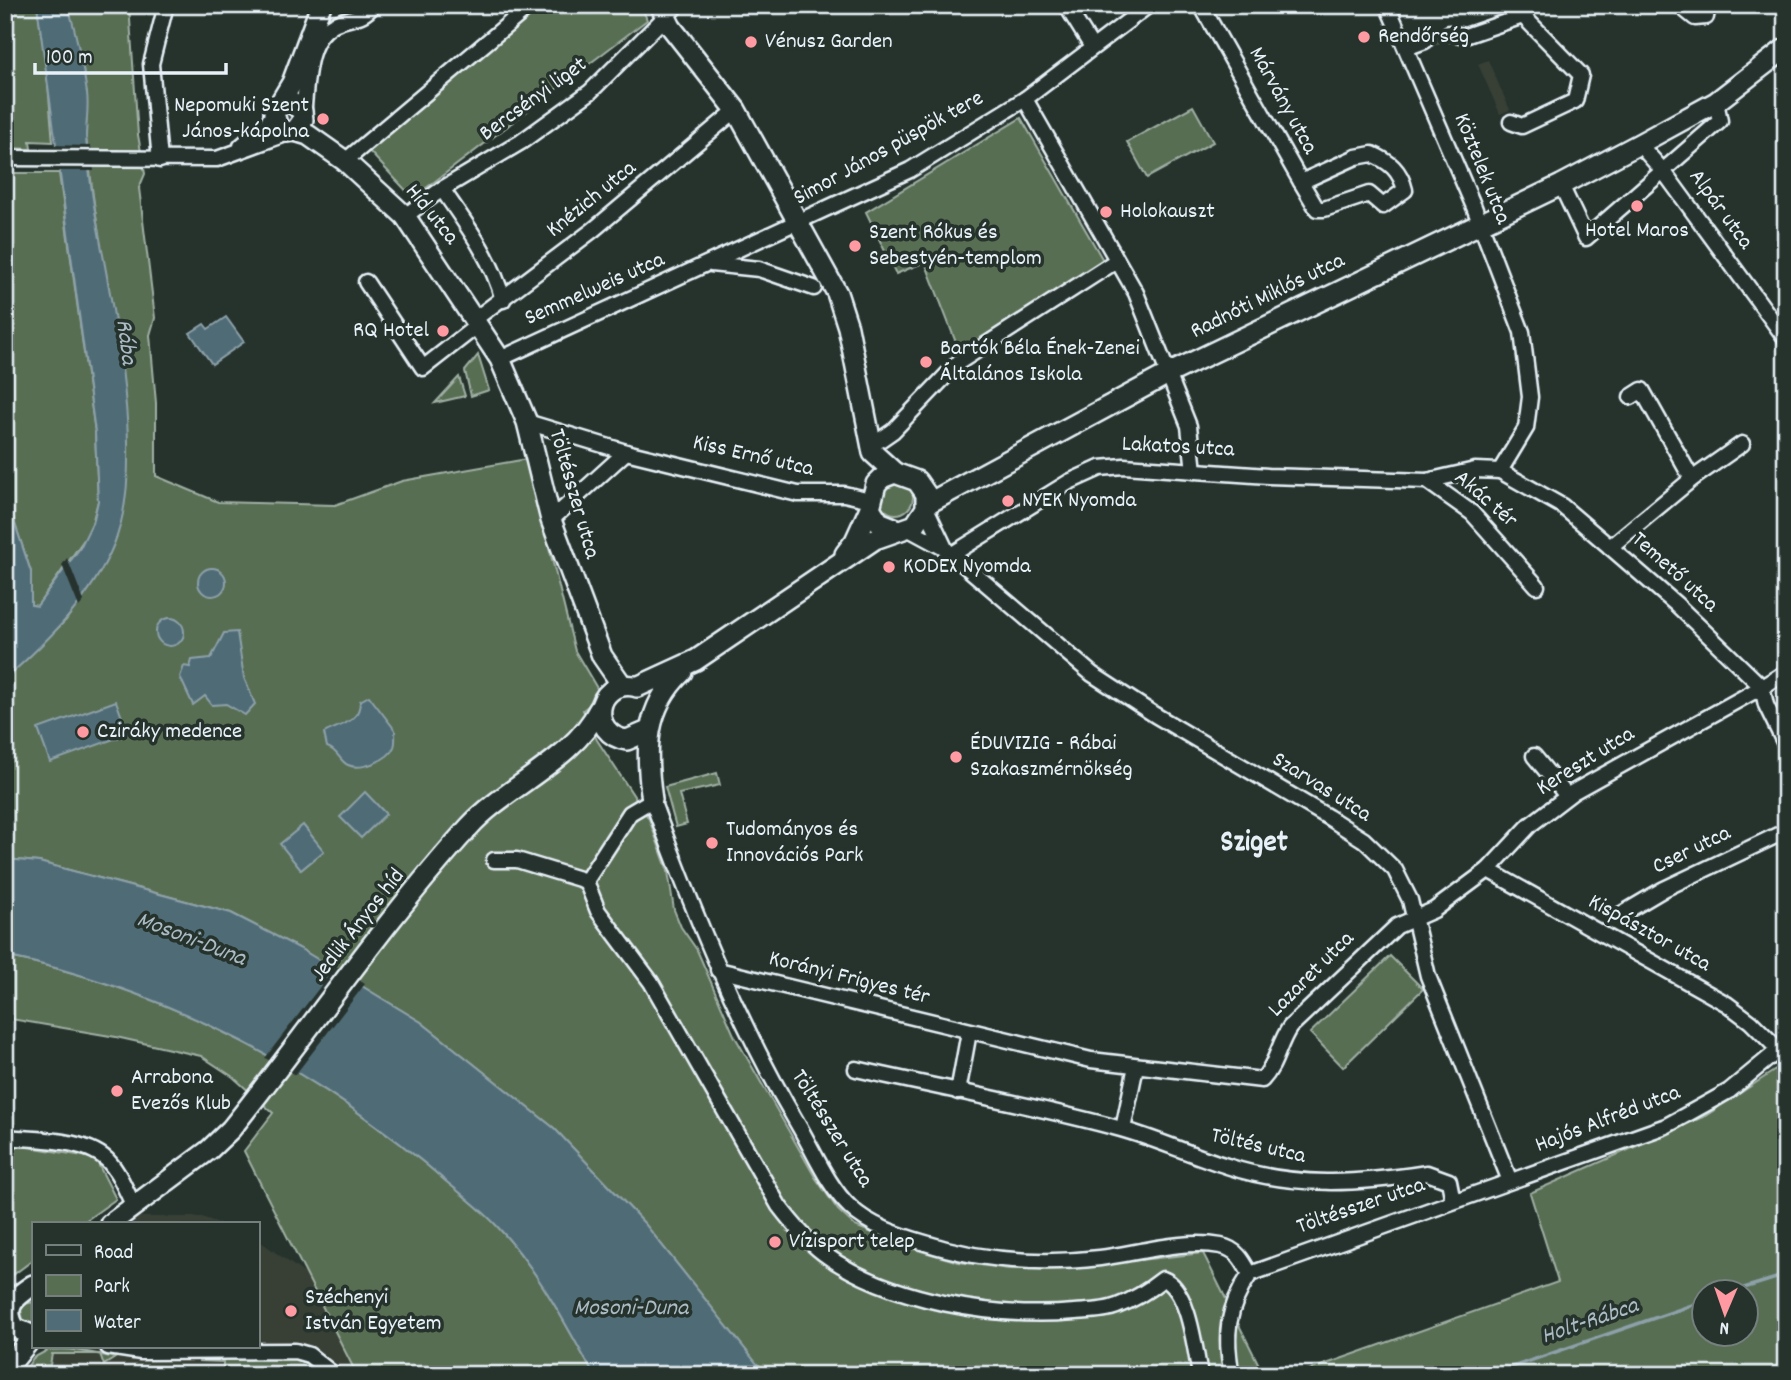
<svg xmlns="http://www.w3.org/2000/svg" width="1791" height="1380" font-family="Dekko,sans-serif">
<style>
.built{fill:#384036}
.green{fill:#586e52;stroke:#a0b0a5;stroke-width:2;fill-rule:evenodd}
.water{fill:#506c76;stroke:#8da1aa;stroke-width:2}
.pier{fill:#26332d}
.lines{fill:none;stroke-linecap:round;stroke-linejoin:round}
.stream{stroke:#8da1aa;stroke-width:3.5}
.street-tunnel{stroke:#43504b;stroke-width:14;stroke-dasharray:14 7;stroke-linecap:butt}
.street-casing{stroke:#e8f1f8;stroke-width:19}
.secondary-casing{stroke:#e8f1f8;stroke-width:24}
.street{stroke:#26332d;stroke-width:14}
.secondary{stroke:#26332d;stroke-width:19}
.poi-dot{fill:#ff9aa2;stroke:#26332d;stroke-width:2.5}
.labels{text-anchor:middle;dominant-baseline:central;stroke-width:7;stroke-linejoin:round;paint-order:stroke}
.poi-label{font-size:23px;fill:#e8f1f8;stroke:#26332d;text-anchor:start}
.street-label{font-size:23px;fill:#e8f1f8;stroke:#26332d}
.water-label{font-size:24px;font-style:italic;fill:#abbcc4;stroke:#26332d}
.district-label{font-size:30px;font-weight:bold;fill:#e8f1f8;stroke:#26332d}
</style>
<rect width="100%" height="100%" fill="#26332d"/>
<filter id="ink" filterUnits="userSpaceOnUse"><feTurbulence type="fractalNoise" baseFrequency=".0143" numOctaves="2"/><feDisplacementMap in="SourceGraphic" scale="14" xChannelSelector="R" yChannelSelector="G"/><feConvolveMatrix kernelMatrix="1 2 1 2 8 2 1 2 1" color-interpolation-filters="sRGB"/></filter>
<g filter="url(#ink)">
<g class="built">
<polygon points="1488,60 1510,110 1500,114 1478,64"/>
<polygon points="132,1217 202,1217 221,1224 132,1224"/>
<polygon points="257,1239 308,1276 357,1375 22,1375 35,1356 51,1349 257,1347"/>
</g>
<g class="green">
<polygon points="5,5 37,5 46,61 53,142 30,141 31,149 5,148"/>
<polygon points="68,5 129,5 138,135 145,174 139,188 155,318 150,335 156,403 156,476 218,502 335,505 402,481 527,459 575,651 601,695 583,710 597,740 649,819 668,871 674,910 681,927 697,950 734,1035 815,1177 838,1210 855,1226 904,1246 959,1262 1009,1269 1058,1269 1203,1253 1264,1375 773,1375 757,1364 645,1224 554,1128 421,1022 299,948 231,913 39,862 5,859 5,679 66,620 104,564 114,543 119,524 126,417 93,196 86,137 87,96"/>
<polygon points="543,5 641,5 647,20 413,198 367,149"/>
<polygon points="1193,106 1213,142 1147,178 1127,142"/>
<polygon points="1021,118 1104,262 960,353 925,262 896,274 866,212"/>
<polygon points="5,173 59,173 95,432 98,501 90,531 37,606 31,605 31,572 5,494"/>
<polygon points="478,355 489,390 471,396 465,371"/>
<polygon points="459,377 465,396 435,403"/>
<circle cx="896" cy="497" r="17"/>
<polygon points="717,773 720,785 679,794 687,824 676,827 665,787"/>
<path d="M5 956C170 990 322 1073 448 1183 464 1196 481 1209 496 1225 537 1268 565 1323 594 1375H357L244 1151 273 1113 233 1077 201 1056 116 1037 5 1018Z"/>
<polygon points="1390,956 1423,989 1343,1067 1310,1033"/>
<path d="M1786 1063V1375H1295L1558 1282 1530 1193 1705 1116ZM1704 1292H1746V1334H1704Z"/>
<polygon points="5,1143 95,1158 116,1199 81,1224 33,1224 33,1260 5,1281"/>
<polygon points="33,1302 33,1325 23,1320 21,1310 25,1304"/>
<path d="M48 1350C71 1347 93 1353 115 1358L104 1365 100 1354H52L50 1365 40 1366V1375H22L33 1358Z"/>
<polygon points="198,1357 296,1358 325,1375 206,1375 203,1369 223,1369 223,1362 199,1361"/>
</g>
<g class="water">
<path d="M37 5H68C76 34 83 64 87 93 89 107 86 122 86 136 87 156 90 178 93 199 108 292 150 457 114 544 92 598 48 641 5 679V494L31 572V605L37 606 80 548 94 519 98 501 95 432Z"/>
<polygon points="226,317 244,342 212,364 190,333 204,324 208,329"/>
<circle cx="212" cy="582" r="14"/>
<circle cx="170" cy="632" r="14"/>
<polygon points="237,632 244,678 255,704 245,715 226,704 212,705 205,696 193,705 180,677 184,666 190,667 192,660 211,658 224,633"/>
<path d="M369 696 395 730C395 735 396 742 394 747 389 760 361 771 348 765 339 761 338 750 327 747L324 733C340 724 360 723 360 701Z"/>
<polygon points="116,701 128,734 50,762 38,729"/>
<polygon points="365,792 386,814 361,838 340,817"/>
<polygon points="303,825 324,851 301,870 280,844"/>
<path d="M5 859 39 862 231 913 299 948 421 1022 554 1128 645 1224 757 1364 773 1375H594C565 1323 537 1268 496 1225 481 1209 464 1196 448 1183 322 1073 170 990 5 956Z"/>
</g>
<g class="pier">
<polygon points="50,145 91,146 94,171 55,171"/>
<polygon points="67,558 84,601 79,607 62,565"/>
<polygon points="336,966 365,984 295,1075 265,1058"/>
</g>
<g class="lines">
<g class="stream">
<polyline points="1731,1292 1786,1275"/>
<polyline points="1489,1375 1704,1301"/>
</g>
<polyline class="street-tunnel" points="1425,41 1449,33"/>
<defs>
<g id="street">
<polyline points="1066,5 1092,47"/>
<polyline points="1201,5 1301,182"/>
<polyline points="1387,5 1474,207 1522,332 1530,397 1526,428 1500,471"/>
<polyline points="1679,5 1695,18 1706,17 1708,5"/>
<polyline points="1449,33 1465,36 1523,16 1581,75 1575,101 1522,126 1511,122"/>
<polyline points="1406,48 1425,41"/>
<polyline points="1025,99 1136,293 1189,426 1194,471"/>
<path d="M303 116C307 85 304 34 339 22 352 17 364 18 373 5"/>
<polyline points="1639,144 1664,172 1786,339"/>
<polyline points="241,146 266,125 274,113"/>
<path d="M1372 154C1390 162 1400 170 1405 190L1383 206 1369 194 1324 209H1317L1301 182 1356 157Z"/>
<polyline points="5,158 217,159 291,132"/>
<polyline points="160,160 151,64 166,5"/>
<polyline points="345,161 531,5"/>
<polyline points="1561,185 1586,238 1720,121 1716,102"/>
<path d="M442 189C466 224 492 258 503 300"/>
<polyline points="405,216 442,189 521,142 590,92 677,5"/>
<polyline points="711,264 759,269 814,288"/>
<polyline points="366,282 423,368 478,325"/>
<polyline points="475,319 593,230 736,110"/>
<polyline points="500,359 910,170 1025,99 1149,5"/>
<polyline points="1631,397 1642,390 1692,479"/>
<polyline points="527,422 626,452 798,494 844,494 871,500"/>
<polyline points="870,439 880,440 893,431 959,362 1116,261"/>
<polyline points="1742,444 1692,479 1610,547 1677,605 1762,687 1786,672"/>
<polyline points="1427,481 1472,513 1537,586"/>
<polyline points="926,508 945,548"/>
<polyline points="551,520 626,452"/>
<polyline points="907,528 944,548 1092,674 1155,715 1328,817 1364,840 1395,870 1410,900 1428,976 1510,1181"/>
<polyline points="951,555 1069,482 1100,468 1124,466 1268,476 1427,481 1475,470 1500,471 1562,506 1610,547"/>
<polyline points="1534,756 1567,796"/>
<polyline points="494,860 517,860 586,881"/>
<polyline points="1488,870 1727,1004 1751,1022 1779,1050"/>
<polyline points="1620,915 1664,889 1786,831"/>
<path d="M718 970 1091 1060 1262 1080C1277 1064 1278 1044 1290 1027L1397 926 1434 910 1488 870 1530 825 1573 792 1762 687 1766 705 1786 746"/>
<path d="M856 1069C944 1089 1034 1105 1121 1129 1157 1139 1191 1155 1227 1166 1293 1188 1359 1184 1427 1173L1449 1181 1453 1201"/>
<polyline points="958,1092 969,1032"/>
<polyline points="1123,1129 1136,1066"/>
<path d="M5 1137C36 1140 89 1138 110 1163 121 1175 126 1192 134 1206"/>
<polyline points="1250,1274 1666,1126 1729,1091 1786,1044"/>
<polyline points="108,1347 141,1352 295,1351 309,1355 334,1375"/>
<path d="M1200 1375C1195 1350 1189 1288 1163 1279 1149 1290 1134 1300 1117 1306 1105 1311 1088 1311 1075 1312 997 1319 887 1301 823 1253 805 1239 792 1223 779 1206L651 982 598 911 586 881 630 813 652 800C695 916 737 1021 800 1128 815 1154 829 1188 851 1208 870 1226 899 1235 922 1242 980 1261 1040 1265 1100 1258 1138 1253 1183 1239 1221 1246 1237 1249 1243 1261 1250 1274"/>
<path d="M1232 1375C1224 1335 1227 1308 1250 1274"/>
</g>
<g id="secondary">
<polyline points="660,5 671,27 736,110 837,293 848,327 873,453 895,473"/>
<polyline points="281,104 291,102 302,111 303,120 295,131 286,132 278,128 274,113 292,83 321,5"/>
<polyline points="295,131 308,135 345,161 405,216 500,359 527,422 551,520 602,656 622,685"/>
<polyline points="927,504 1170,373 1561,185 1639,144 1716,102 1786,48"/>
<polyline points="845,554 855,541 870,508"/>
<path d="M634 686C594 680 588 735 627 740L648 731"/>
<polyline points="637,687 696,660 875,539 915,525 926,508 926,494 917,481 895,473 882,478 876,484 870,508 879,522 899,530"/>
<path d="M652 800C645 751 644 708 682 672"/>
<path d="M110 1224 209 1150 231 1129C311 1029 383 922 469 827 506 786 574 760 599 709"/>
<path d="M33 1285C17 1296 1 1306 15 1328L33 1336"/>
<polyline points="5,1371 33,1336"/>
</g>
</defs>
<use href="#street" class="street-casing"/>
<use href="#secondary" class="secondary-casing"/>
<use href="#street" class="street"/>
<use href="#secondary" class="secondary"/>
</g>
</g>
<g class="poi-dot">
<circle cx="1364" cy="37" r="7"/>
<circle cx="751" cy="42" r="7"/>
<circle cx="323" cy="119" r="7"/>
<circle cx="1637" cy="206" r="7"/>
<circle cx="1106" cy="212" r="7"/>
<circle cx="855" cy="246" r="7"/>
<circle cx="443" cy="331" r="7"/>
<circle cx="926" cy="362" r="7"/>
<circle cx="1008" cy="501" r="7"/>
<circle cx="889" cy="567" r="7"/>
<circle cx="83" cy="732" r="7"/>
<circle cx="956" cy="757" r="7"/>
<circle cx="712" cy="843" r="7"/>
<circle cx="117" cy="1091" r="7"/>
<circle cx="775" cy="1242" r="7"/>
<circle cx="291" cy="1311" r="7"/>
</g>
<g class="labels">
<g class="poi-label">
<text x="1378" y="37">Rendőrség</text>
<text x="765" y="42">Vénusz Garden</text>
<text x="309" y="106" text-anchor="end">Nepomuki Szent<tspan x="309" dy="26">János-kápolna</tspan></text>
<text x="1120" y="212">Holokauszt</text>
<text x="1637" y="231" text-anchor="middle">Hotel Maros</text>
<text x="869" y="233">Szent Rókus és<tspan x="869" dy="26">Sebestyén-templom</tspan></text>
<text x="429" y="331" text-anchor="end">RQ Hotel</text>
<text x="940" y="349">Bartók Béla Ének-Zenei<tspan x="940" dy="26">Általános Iskola</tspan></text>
<text x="1022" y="501">NYEK Nyomda</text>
<text x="903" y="567">KODEX Nyomda</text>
<text x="97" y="732">Cziráky medence</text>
<text x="970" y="744">ÉDUVIZIG - Rábai<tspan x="970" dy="26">Szakaszmérnökség</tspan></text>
<text x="726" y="830">Tudományos és<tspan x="726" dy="26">Innovációs Park</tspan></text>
<text x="131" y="1078">Arrabona<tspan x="131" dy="26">Evezős Klub</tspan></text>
<text x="789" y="1242">Vízisport telep</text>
<text x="305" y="1298">Széchenyi<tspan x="305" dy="26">István Egyetem</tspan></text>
</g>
<g class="street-label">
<text transform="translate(534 100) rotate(-36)">Bercsényi liget</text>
<text transform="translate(1282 101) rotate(61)">Márvány utca</text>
<text transform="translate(889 149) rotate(-29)">Simor János püspök tere</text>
<text transform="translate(1481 169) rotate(68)">Köztelek utca</text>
<text transform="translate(592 200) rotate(-39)">Knézich utca</text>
<text transform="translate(1720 210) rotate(54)">Alpár utca</text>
<text transform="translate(431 215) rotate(51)">Híd utca</text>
<text transform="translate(595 290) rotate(-24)">Semmelweis utca</text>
<text transform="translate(1268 297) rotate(-26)">Radnóti Miklós utca</text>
<text transform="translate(1178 448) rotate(3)">Lakatos utca</text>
<text transform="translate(753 457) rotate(13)">Kiss Ernő utca</text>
<text transform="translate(573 494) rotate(74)">Töltésszer utca</text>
<text transform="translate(1485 500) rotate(41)">Akác tér</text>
<text transform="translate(1674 573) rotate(42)">Temető utca</text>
<text transform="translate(1586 762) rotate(-32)">Kereszt utca</text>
<text transform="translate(1321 788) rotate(32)">Szarvas utca</text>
<text transform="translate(1692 851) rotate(-26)">Cser utca</text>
<text transform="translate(359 926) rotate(-52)">Jedlik Ányos híd</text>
<text transform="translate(1649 934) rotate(29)">Kispásztor utca</text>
<text transform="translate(1312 975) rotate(-45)">Lazaret utca</text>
<text transform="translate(849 979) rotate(14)">Korányi Frigyes tér</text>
<text transform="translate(1608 1120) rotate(-21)">Hajós Alfréd utca</text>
<text transform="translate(831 1129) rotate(58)">Töltésszer utca</text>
<text transform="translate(1258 1147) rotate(13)">Töltés utca</text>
<text transform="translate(1361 1207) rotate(-19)">Töltésszer utca</text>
</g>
<g class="water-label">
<text transform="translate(125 342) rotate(83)">Rába</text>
<text transform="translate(191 940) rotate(21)">Mosoni-Duna</text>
<text x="631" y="1309">Mosoni-Duna</text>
<text transform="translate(1590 1322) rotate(-19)">Holt-Rábca</text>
</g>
<g class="district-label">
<text x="1254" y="844">Sziget</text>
</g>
</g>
<rect width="1791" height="1380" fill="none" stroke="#26332d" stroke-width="28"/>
<rect x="14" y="14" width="1763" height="1352" fill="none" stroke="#e8f1f8" stroke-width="2.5" filter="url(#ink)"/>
<rect x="32" y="1222" width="228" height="126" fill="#26332d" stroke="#747f7e" stroke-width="2"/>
<rect x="46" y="1245" width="35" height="10" fill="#26332d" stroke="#747f7e" stroke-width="2"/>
<text x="94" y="1258" font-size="21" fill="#e8f1f8">Road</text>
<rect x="46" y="1275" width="35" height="21" fill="#586e52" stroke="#747f7e" stroke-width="2"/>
<text x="94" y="1292" font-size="21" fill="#e8f1f8">Park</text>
<rect x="46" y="1310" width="35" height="21" fill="#506c76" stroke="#747f7e" stroke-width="2"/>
<text x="94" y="1328" font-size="21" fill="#e8f1f8">Water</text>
<g transform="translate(1725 1313) rotate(182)"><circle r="33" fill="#26332d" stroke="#747f7e" stroke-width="2"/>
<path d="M0-5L12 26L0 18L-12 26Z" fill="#ff9aa2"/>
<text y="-10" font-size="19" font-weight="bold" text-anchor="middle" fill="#e8f1f8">N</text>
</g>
<path d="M35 63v10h191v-10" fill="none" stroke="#e8f1f8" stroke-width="3.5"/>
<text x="46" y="63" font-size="21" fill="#e8f1f8" stroke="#26332d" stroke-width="5" paint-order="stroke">100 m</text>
</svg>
